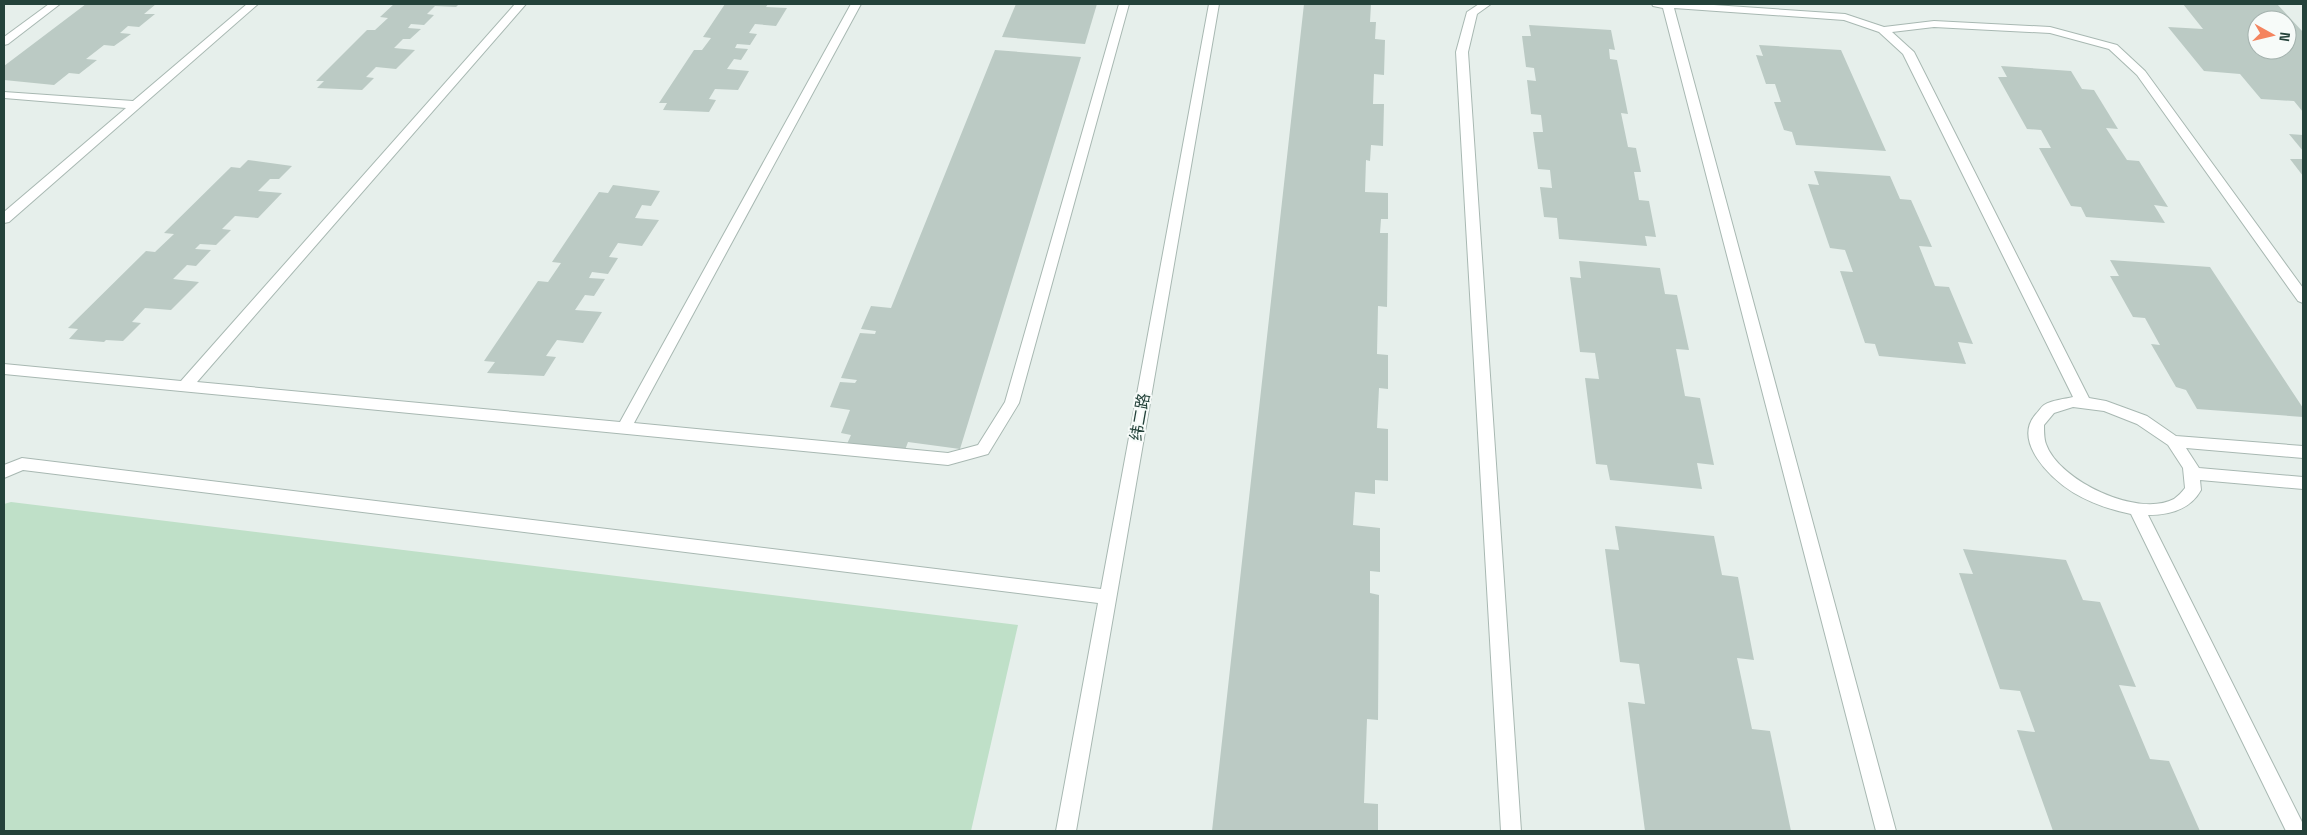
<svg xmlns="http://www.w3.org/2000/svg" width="2307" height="835" font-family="'Space Grotesk','Noto Sans SC',sans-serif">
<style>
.green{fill:#bfe0c8}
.building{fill:#bbcac4;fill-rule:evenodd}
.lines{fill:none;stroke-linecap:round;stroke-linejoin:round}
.minor-casing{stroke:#a8b8b2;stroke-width:2}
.minor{fill:#fff;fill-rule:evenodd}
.labels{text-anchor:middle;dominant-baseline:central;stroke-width:4;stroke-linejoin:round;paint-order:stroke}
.street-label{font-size:16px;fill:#24423a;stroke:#f7fbf9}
</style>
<rect width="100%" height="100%" fill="#e6efeb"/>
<polygon class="green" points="11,502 1018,625 971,831 4,831 4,504"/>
<g class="building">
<polygon points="86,4 156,4 144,14 155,14 139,27 128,26 120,33 131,34 114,46 104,45 86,59 97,60 79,74 69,73 54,85 4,80 4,66"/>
<polygon points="394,4 459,4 456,7 435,6 427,14 434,15 424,25 411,24 408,28 421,29 410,39 403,39 394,48 415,50 396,69 376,67 366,77 374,78 362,90 317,88 324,81 316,81 367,30 375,30 388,18 380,17"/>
<polygon points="725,4 768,4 766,7 787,8 776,26 755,24 749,33 757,34 750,45 737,44 735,48 748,49 741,60 734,59 727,69 749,71 738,90 715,89 709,99 716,100 709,112 663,110 667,103 659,103 694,50 702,50 711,38 703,37"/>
<polygon points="1016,4 1097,4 1085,44 1002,37"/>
<polygon points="1304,4 1371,4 1370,22 1376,22 1375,39 1385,40 1384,75 1374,74 1373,104 1384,104 1383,146 1371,145 1370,161 1366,160 1365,192 1388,193 1388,219 1381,219 1380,233 1388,233 1387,307 1378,306 1377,354 1388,355 1388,389 1379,388 1377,428 1388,429 1388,481 1375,480 1375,494 1355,492 1353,525 1380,528 1380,572 1370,571 1370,593 1379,595 1378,720 1367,719 1364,803 1378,804 1378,831 1212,831"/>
<path d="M2183 4H2277L2303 32V112L2294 101 2261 99 2240 74 2204 71 2168 27 2203 29ZM2257 20H2287V50H2257Z"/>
<polygon points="1529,25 1611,30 1615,50 1609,49 1610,59 1617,60 1628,114 1621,113 1628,147 1636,148 1641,172 1634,172 1639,200 1649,201 1656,237 1645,236 1647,246 1559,239 1557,218 1544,217 1540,187 1552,188 1550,170 1538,169 1533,132 1543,132 1541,115 1531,114 1527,80 1536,81 1534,68 1526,67 1522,36 1531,36"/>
<polygon points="1759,45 1841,50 1886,151 1796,145 1792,132 1784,130 1774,102 1781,102 1775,84 1766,84 1756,55 1763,56"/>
<polygon points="995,50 1081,57 960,449 908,442 905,450 847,444 851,435 841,433 850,410 830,407 840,382 855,383 857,380 841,378 860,333 875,334 876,331 861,329 871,306 891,308"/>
<polygon points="2001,66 2071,71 2082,89 2094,90 2118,129 2106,128 2127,160 2139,161 2168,207 2154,205 2165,223 2086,217 2081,207 2071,206 2039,148 2051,148 2041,130 2027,129 1998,77 2007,77"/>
<polygon points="2289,134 2303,135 2303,151"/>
<polygon points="2290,159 2303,159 2303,176"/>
<polygon points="248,160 292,166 279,179 270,179 258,191 282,193 258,218 235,216 222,229 231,230 216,245 200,244 195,249 211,250 196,266 187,265 173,279 199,282 171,310 145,308 132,322 141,323 123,341 106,340 104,342 69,339 78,329 68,328 146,251 155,252 174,234 164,233 231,167 240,168"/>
<polygon points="1814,171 1890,176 1900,199 1911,200 1932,247 1919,246 1935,286 1949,287 1973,344 1958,342 1966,364 1879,356 1875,344 1865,343 1840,271 1853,272 1845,250 1830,248 1808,184 1819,185"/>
<polygon points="613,185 660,191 651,206 642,205 635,218 659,220 642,246 618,243 609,257 618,258 608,274 592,272 589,278 605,279 594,296 585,295 575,310 602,312 583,343 557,340 546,356 556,357 544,376 487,373 495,362 484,361 538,281 548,282 561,263 552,262 599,192 608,193"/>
<polygon points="2110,260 2210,267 2303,408 2303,417 2197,409 2186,390 2176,387 2151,344 2160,345 2145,318 2133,317 2110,276 2119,276"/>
<polygon points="1579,261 1660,268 1665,294 1677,295 1689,350 1676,349 1685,396 1700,398 1714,465 1697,463 1702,489 1610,480 1607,465 1596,464 1585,378 1599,379 1595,353 1580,352 1570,277 1581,278"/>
<polygon points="1615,526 1714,536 1722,575 1738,577 1754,660 1737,658 1752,729 1770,731 1791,831 1645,831 1628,702 1645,704 1639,664 1620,662 1605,549 1619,550"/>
<polygon points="1963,549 2066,560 2083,600 2100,602 2136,687 2119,685 2150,759 2169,761 2200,831 2053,831 2017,730 2035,732 2020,691 2000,689 1959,573 1973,574"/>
</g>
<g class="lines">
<defs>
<g id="minor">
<polygon points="49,4 60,4 8,44 4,45 4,37"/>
<polygon points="247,4 258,4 9,222 4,223 4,212 126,108 4,98 4,92 133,101"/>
<polygon points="515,4 526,4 197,382 620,422 851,4 861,4 634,423 948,453 978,445 1005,402 1119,4 1129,4 1019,403 988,454 948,465 4,374 4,364 181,381"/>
<polygon points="1209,4 1219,4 1076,831 1056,831 1098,603 23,470 4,478 4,465 22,458 1101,589"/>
<polygon points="1479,4 1491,4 1477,14 1468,52 1521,831 1501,831 1456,52 1467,12"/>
<path d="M1652 4H1699L1845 14 1884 27 1934 21 2050 27 2117 45 2145 71 2303 288V303L2298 301 2137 75 2109 49 2050 33 1934 27 1892 32 1914 52 2089 398 2106 401 2147 416 2176 436 2303 446V458L2186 448 2199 468 2303 477V489L2200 480 2201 490C2190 510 2169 515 2148 515L2303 824V831H2286L2131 514C2111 510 2091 503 2074 493 2050 478 2012 441 2036 414 2039 411 2041 407 2044 405 2052 400 2065 399 2073 397L1903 54 1879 32 1844 20 1674 8 1896 831H1876L1663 8 1653 6ZM2073 407 2104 411 2137 424 2168 445 2183 468 2185 488C2182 492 2178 496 2174 499 2138 518 2059 481 2046 444 2044 439 2044 431 2044 425L2054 413Z"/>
</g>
</defs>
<use href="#minor" class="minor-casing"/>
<use href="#minor" class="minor"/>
</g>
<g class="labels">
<g class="street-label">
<text transform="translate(1140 417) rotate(-80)">纬二路</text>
</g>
</g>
<rect width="2307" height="835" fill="none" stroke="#24423a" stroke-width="10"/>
<g transform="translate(2272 35) rotate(98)"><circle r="24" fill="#f7fbf9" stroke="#a3b1ad"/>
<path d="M0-4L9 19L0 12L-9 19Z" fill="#f4845f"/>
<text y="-8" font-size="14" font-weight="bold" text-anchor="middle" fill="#24423a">N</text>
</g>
</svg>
